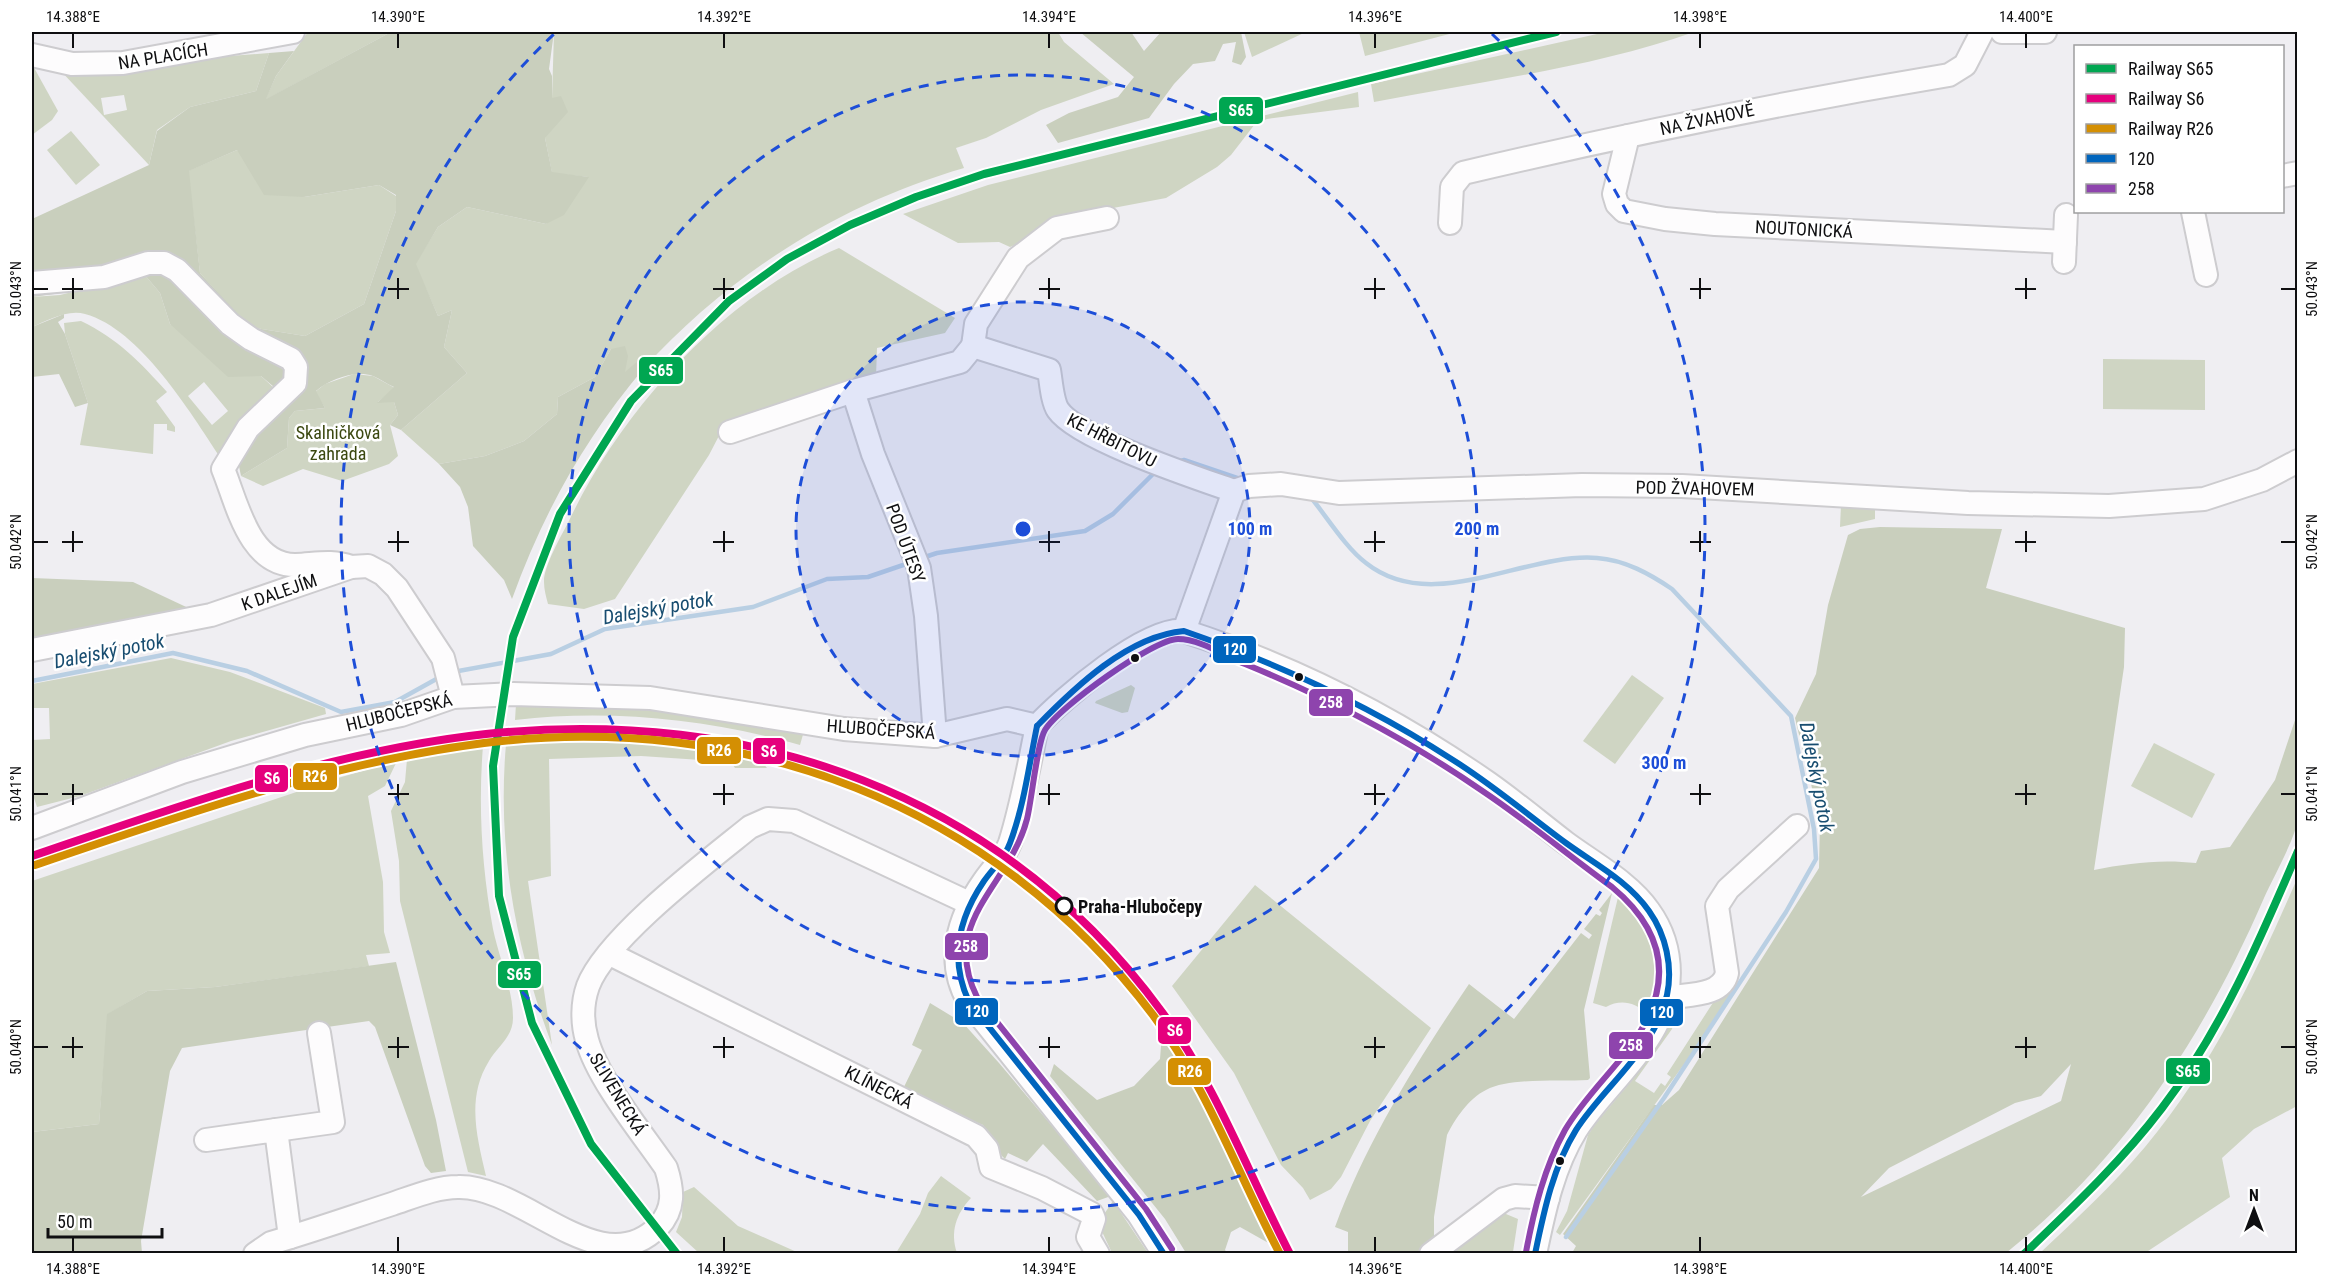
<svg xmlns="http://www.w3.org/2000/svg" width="2329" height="1285" font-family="'Roboto Condensed',sans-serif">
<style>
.green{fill:#cfd5c3;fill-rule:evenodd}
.forest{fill:#c9cfbd;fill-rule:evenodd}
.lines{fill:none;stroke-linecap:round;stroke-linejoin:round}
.stream{stroke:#b9cfe3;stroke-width:4.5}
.minor-casing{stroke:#cdcccf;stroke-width:26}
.minor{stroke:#fdfcfd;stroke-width:22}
.bus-1-casing{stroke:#fff;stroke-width:10}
.bus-2-casing{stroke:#fff;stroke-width:10}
.bus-1{stroke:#0065bd;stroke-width:6}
.bus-2{stroke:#8e44ad;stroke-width:6}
.rail-1-casing{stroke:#fff;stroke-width:12}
.rail-2-casing{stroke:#fff;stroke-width:12}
.rail-3-casing{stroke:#fff;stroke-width:12}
.rail-1{stroke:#00a651;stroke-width:8}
.rail-2{stroke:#e5007d;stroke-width:8}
.rail-3{stroke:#d48f03;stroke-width:8}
.ticks{fill:none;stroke:#0f0f11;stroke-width:2}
.ring{fill:none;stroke:#1d4ed8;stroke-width:3;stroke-dasharray:10 8}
.bus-dot{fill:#0f0f11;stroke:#fff;stroke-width:2}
.stop-dot{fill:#fff;stroke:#0f0f11;stroke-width:3}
.labels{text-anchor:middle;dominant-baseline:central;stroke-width:5;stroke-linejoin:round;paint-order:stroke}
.street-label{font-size:18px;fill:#0f0f11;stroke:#fff}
.park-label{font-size:18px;fill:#3b4810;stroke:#fff}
.stop-label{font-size:18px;font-weight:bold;fill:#0f0f11;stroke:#fff;text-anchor:start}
.water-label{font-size:20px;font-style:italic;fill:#184d70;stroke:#fff}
.centre{fill:#1d4ed8;stroke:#fff;stroke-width:3}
.ring-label{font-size:18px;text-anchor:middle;font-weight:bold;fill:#1d4ed8;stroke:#fff;stroke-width:5;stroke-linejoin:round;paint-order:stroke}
.line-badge{stroke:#fff;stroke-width:2}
.badge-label{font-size:16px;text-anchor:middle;font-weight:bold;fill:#fff}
.neatline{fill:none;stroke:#0f0f11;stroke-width:2}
.ticks-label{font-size:15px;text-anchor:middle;fill:#0f0f11}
</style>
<rect width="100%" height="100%" fill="#efeef2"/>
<g class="green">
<polygon points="308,32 391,32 265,100 276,76"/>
<path d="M554 32H1058L1064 42 1114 84 1041 110 986 138 956 148 964 168C840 204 731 273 644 368L639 361 625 373 611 349 595 377 558 397 557 414 524 441 485 456 439 464 401 430 467 373 444 347 452 310 438 316 415 264 438 227 467 207 546 224 588 177 552 173 545 138 552 98Z"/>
<polygon points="1244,32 1306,32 1252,57"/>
<polygon points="1359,32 1457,32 1365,56"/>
<path d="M1606 32H1694C1592 68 1481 81 1374 102L1371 84Z"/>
<path d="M269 53 256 91 190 107 157 130 149 165 59 69ZM124 95 127 110 104 115 101 98Z"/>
<polygon points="32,64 58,111 52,120 32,135"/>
<polygon points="1358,92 1359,107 1267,119 1255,124 1231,155 1217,167 1166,198 1092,212 1010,247 999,242 958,243 903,214 988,185"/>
<polygon points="71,131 100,165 76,185 47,150"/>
<polygon points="237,150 304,197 379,185 396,196 396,211 364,304 305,336 249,327 200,273 188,171"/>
<path d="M839 248 955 318 945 333 877 348 876 377 722 430 709 455 615 599 584 609 548 604C546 597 544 589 544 582 543 568 561 536 568 523 620 411 725 295 839 248Z"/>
<path d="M144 274 160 293 170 324 261 376 274 388 220 457C190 412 140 329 85 314 67 309 47 321 32 327V297L60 295ZM204 382 228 411 212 425 188 396Z"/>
<path d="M81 321C117 338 141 363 167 392L156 401 175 427V432L167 430V424H154L153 454 80 445 88 403 65 334 64 323Z"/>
<polygon points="2103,359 2205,360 2205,410 2103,409"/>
<polygon points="354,374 373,376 395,388 378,402 394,402 398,415 390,425 398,456 389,464 342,481 303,469 263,486 241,476 287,448 289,418 295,411 325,408 315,392 325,384"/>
<polygon points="1875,498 1875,519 1840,527 1841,505"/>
<polygon points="171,658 230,672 325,708 326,714 231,741 80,796 37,807 32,792 32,740 50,739 49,708 32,708 32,684"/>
<polygon points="1632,675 1664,698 1615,764 1583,741"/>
<polygon points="1131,685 1135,688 1128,712 1122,713 1095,703 1096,701"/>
<path d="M516 704 647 706 804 731 800 745C707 719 611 709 515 720Z"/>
<path d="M626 738 694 744 758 757 767 768H735L731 762 641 756 549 759 551 876 528 881 552 1045C515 947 497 848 506 744Z"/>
<polygon points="2154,743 2215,774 2192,818 2131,786"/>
<path d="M483 746C478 807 482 869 493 929 499 958 513 989 513 1018 513 1037 498 1046 489 1061 466 1098 477 1137 486 1176L468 1172 400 901 399 861 391 811 405 782 407 759Z"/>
<polygon points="397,761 385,786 368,796 383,882 384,932 390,953 366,955 369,966 215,987 147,991 108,1014 99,1124 32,1132 32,881 338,778"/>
<path d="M2297 879V1106L2254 1129 2222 1158 2230 1197 2145 1253H2040C2076 1219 2113 1185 2145 1147 2212 1067 2256 973 2297 879Z"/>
<polygon points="1255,885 1431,1028 1370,1121 1341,1177 1331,1189 1310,1200 1303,1188 1281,1165 1234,1073 1172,986"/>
<path d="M1619 893C1658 930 1666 960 1652 1011L1646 1013C1635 1002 1620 999 1606 1007L1593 1003Z"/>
<path d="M1731 983 1737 986 1714 1023 1560 1235 1556 1232 1567 1211 1588 1135 1594 1126C1625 1087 1662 1051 1678 1004L1672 1029 1635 1081 1654 1093 1661 1083 1665 1086 1671 1077 1667 1074 1716 998Z"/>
<path d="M941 1176 971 1198C956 1214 950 1232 957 1253H896L920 1214 928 1193Z"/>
<polygon points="694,1187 738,1226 799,1253 699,1253 676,1232 682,1217 683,1192"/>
<polygon points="1113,1201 1148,1253 1112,1253 1098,1223"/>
<polygon points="1507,1209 1506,1214 1518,1219 1513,1252 1446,1254"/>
</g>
<g class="forest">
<path d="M391 32H554L549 69 552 76V98L561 96 568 112 545 138 552 172 589 177 564 215 546 224 467 207 438 227 416 264 438 316 452 310 444 347 467 373 401 430 390 425 398 415 394 402 377 403 394 387C387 384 380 379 373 376 355 370 330 379 316 391L325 408 295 411 289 418 287 448 241 476 238 461 274 387 261 376 228 377 170 324 160 293 144 274 99 288 32 297V219L149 165 157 131 190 107 256 91 269 53 294 51 276 76 266 99ZM237 150 264 195 304 197 379 185 396 195V211L364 304 305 336 250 327 200 273 189 171Z"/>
<polygon points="1080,32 1131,32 1144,51 1161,32 1241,32 1246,57 1241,65 1232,62 1236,42 1223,44 1215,61 1193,64 1174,84 1149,118 1058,143 1046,125 1069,113 1118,97 1134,77"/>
<polygon points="64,314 64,318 58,322 65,334 88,403 75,407 59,374 32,377 32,327"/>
<path d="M625 346 628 356 625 372 639 360 644 368C585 438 543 513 512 599L504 580 473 546 468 507 460 487 439 464 485 456 524 441 557 414 558 397 595 377 611 349Z"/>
<path d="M1880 527 2002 529 1986 588 2125 628 2124 667 2094 870C2128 863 2161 859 2196 863L2201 851 2230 847 2275 780 2297 714C2298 747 2302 787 2298 819 2295 839 2273 878 2264 898 2204 1036 2125 1158 2006 1253H1572L1576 1246 1563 1234 1654 1105H1662L1679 1090 1819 868 1820 821 1795 718 1816 674 1828 605 1848 535 1860 529ZM2071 1064 2061 1101 1861 1197 1889 1168 2015 1103 2041 1096Z"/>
<polygon points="32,578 133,582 199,613 32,643"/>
<path d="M1612 893 1584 1010 1590 1078 1588 1080C1561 1082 1510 1077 1486 1090 1469 1098 1455 1119 1447 1135L1434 1217V1241L1422 1253H1348V1232L1335 1227C1367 1140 1417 1061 1469 984L1514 1019 1581 933 1589 939 1592 935 1584 929 1596 914 1600 916 1602 913 1599 910Z"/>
<polygon points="396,962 436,1120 446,1171 431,1173 425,1166 375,1027 369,1021 182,1048 170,1071 141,1241 142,1253 32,1253 32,1132 99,1124 107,1014 147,991 215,987"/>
<polygon points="930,1003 963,1023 999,1063 1111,1196 1097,1201 1043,1144 1027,1162 1008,1153 1005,1159 994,1148 983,1125 902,1091 922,1050 912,1045"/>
<polygon points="1162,1033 1197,1086 1272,1245 1240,1227 1231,1232 1225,1250 1227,1253 1186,1253 1165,1219 1050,1076 1054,1064 1097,1100 1134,1086 1160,1059"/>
</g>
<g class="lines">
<g class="stream">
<polyline points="1178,462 1184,460 1243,480"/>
<path d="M1313 500C1328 519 1347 549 1366 563 1433 616 1524 552 1597 558 1625 560 1650 574 1672 589L1791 716 1814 829 1816 859 1786 912 1664 1098 1566 1237"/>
<polyline points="922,558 937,553 1085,531 1113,514 1156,471"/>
<polyline points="453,672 551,654 605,629 753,607 827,579 868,577 909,563"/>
<polyline points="32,681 173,653 247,671 341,712 395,702 440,677"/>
</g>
<defs>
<g id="minor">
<polyline points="2002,32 2045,32"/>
<polyline points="32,55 72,64 123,63 293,32"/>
<polyline points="1628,136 1614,194 1617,204 1624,211 1665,219 1715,224 2065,242"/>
<polyline points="2282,176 2298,173"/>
<polyline points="2193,212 2206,275"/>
<path d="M1450 223 1452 187 1463 173C1624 135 1786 102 1949 75L1965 65 1982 32"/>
<polyline points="2064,262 2066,215"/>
<path d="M32 283 104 277 148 263H164L177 270 230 324 251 339 291 359 296 367 295 383 248 428 223 469C237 503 249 566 296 565 317 564 332 560 351 567"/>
<path d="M973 346 1049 370C1051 381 1052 401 1058 410 1078 439 1197 478 1234 491"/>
<polyline points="973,346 976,324 1018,258 1057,228 1107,218"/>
<polyline points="853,391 873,454 919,568 926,616 935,736"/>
<polyline points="730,432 853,391 960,362 973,346"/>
<polyline points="1234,491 1249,486 1281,484 1339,493 1582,485 1682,486 1968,503 2109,506 2204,499 2262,480 2298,461"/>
<polyline points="1184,631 1234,491"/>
<polyline points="32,650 211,615 351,567 368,566 383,574 397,588 443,658 453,697"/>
<path d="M1037 726C1062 699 1147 626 1184 631 1292 666 1395 718 1488 783 1515 802 1540 823 1566 843 1593 863 1630 883 1649 911 1667 936 1672 965 1667 995 1656 1048 1604 1086 1576 1130 1553 1167 1544 1211 1535 1254"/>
<path d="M1037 726C1029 765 1022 805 1010 843 1005 857 992 869 984 881 958 918 945 961 969 1002L1139 1215 1164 1254"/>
<polyline points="32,828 182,772 305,735 401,715 453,697 513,694 650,698 844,729 935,736 1007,719 1037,726"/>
<polyline points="610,954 976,1136 987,1149 991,1167 1042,1188 1092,1214 1094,1219 1088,1237 1098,1254"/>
<path d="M1666 998C1687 994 1722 997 1727 973L1717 906 1728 889 1797 826"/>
<polyline points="276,1130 333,1122 319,1033"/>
<polyline points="206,1140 276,1130 290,1237"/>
<path d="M255 1254 271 1243C312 1231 352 1217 392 1204 413 1197 436 1187 458 1187 524 1185 600 1285 658 1227 675 1209 673 1190 666 1168 642 1133 598 1080 587 1040 582 1023 582 1003 588 986 606 938 708 861 750 827L768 819 794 821 969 903"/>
<polyline points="1431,1254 1504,1199 1515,1196 1548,1198"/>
</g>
</defs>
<use href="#minor" class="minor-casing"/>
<use href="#minor" class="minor"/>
<defs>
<g id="bus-1">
<path d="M1037 726C1075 687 1128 636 1184 631 1279 664 1369 705 1453 760 1493 785 1528 815 1566 843 1595 864 1628 881 1649 911 1666 935 1673 967 1667 995 1655 1050 1605 1085 1576 1130 1553 1167 1544 1211 1535 1254"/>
<path d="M1037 726C1029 765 1024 806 1010 843 1005 858 993 868 984 881 958 919 949 959 969 1002L1139 1215 1164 1254"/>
</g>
<path id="bus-2" d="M1172 1249 1146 1209 977 997C939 920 1010 886 1027 819 1032 799 1037 743 1045 730 1058 708 1153 639 1178 639 1200 639 1225 656 1245 664 1328 698 1407 739 1481 790 1526 820 1568 855 1612 887 1671 936 1673 991 1627 1051 1607 1077 1582 1101 1565 1130 1544 1168 1534 1210 1526 1252"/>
</defs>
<use href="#bus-1" class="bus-1-casing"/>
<use href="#bus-2" class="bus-2-casing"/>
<use href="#bus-1" class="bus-1"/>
<use href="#bus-2" class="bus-2"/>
<defs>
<g id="rail-1">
<polyline points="677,1254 591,1144 532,1023 499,896 493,766 513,637 560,514 631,401 729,301 787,259 850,225 916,197 984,174 1556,32"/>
<path d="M2024 1254C2072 1208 2121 1162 2162 1108 2221 1031 2260 940 2298 851"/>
</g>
<path id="rail-2" d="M32 856C179 806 330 751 486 734 750 706 1002 793 1162 1012 1216 1085 1248 1173 1290 1254"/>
<path id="rail-3" d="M35 865C181 815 329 763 484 743 743 711 994 804 1153 1015 1207 1087 1238 1174 1280 1254"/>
</defs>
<use href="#rail-1" class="rail-1-casing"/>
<use href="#rail-2" class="rail-2-casing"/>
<use href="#rail-3" class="rail-3-casing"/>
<use href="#rail-1" class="rail-1"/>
<use href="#rail-2" class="rail-2"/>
<use href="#rail-3" class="rail-3"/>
</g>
<path class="ticks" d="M73 33V48M398 33V48M724 33V48M1049 33V48M1375 33V48M1700 33V48M2026 33V48M73 278V299M398 278V299M724 278V299M1049 278V299M1375 278V299M1700 278V299M2026 278V299M33 289H48M62 289H83M388 289H409M713 289H734M1039 289H1060M1364 289H1385M1690 289H1711M2015 289H2036M2281 289H2296M73 531V552M398 531V552M724 531V552M1049 531V552M1375 531V552M1700 531V552M2026 531V552M33 542H48M62 542H83M388 542H409M713 542H734M1039 542H1060M1364 542H1385M1690 542H1711M2015 542H2036M2281 542H2296M73 784V805M398 784V805M724 784V805M1049 784V805M1375 784V805M1700 784V805M2026 784V805M33 794H48M62 794H83M388 794H409M713 794H734M1039 794H1060M1364 794H1385M1690 794H1711M2015 794H2036M2281 794H2296M73 1037V1058M398 1037V1058M724 1037V1058M1049 1037V1058M1375 1037V1058M1700 1037V1058M2026 1037V1058M33 1047H48M62 1047H83M388 1047H409M713 1047H734M1039 1047H1060M1364 1047H1385M1690 1047H1711M2015 1047H2036M2281 1047H2296M73 1237V1252M398 1237V1252M724 1237V1252M1049 1237V1252M1375 1237V1252M1700 1237V1252M2026 1237V1252"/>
<circle cx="1023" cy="529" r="227" fill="#1d4ed8" fill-opacity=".12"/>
<g class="ring">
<circle cx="1023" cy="529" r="227"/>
<circle cx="1023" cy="529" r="454"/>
<path d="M1492 34A682 682 0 1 1 554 34"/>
</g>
<g class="bus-dot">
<circle cx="1135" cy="658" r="5"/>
<circle cx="1299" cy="677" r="5"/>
<circle cx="1560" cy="1161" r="5"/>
</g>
<circle class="stop-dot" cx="1064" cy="906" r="8"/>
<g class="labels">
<g class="street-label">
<text transform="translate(163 56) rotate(-9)">NA PLACÍCH</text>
<text transform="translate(1707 119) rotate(-12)">NA ŽVAHOVĚ</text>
<text transform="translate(1804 229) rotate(3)">NOUTONICKÁ</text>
<text transform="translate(1112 440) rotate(27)">KE HŘBITOVU</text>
<text transform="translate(1695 488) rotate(1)">POD ŽVAHOVEM</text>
<text transform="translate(906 543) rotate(70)">POD ÚTESY</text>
<text transform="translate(279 592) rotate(-19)">K DALEJÍM</text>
<text transform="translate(399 712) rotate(-14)">HLUBOČEPSKÁ</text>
<text transform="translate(881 729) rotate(4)">HLUBOČEPSKÁ</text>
<text transform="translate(879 1087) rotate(27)">KLÍNECKÁ</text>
<text transform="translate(618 1094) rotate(59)">SLIVENECKÁ</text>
</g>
<g class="park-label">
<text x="338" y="432">Skalničková<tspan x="338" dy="21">zahrada</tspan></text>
</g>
<g class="stop-label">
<text x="1078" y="906">Praha-Hlubočepy</text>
</g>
<g class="water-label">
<text transform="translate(658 608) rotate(-10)">Dalejský potok</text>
<text transform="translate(109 651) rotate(-11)">Dalejský potok</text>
<text transform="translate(1817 777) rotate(79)">Dalejský potok</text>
</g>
</g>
<circle cx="1023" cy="529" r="9" class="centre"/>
<g class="ring-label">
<text x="1250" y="535">100 m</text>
<text x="1477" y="535">200 m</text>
<text x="1664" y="769">300 m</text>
</g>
<g class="line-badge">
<rect x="1218" y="96" width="46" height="29" rx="6" fill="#00a651"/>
<rect x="638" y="356" width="46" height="29" rx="6" fill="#00a651"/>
<rect x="1212" y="635" width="45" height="29" rx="6" fill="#0065bd"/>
<rect x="1308" y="688" width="46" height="29" rx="6" fill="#8e44ad"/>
<rect x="696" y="736" width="46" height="29" rx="6" fill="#d48f03"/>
<rect x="752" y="737" width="34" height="28" rx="6" fill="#e5007d"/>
<rect x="292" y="762" width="46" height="29" rx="6" fill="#d48f03"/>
<rect x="254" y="764" width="35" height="29" rx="6" fill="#e5007d"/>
<rect x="944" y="932" width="45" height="29" rx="6" fill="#8e44ad"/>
<rect x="497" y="960" width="45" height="29" rx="6" fill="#00a651"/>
<rect x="954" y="997" width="45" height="29" rx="6" fill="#0065bd"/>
<rect x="1639" y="998" width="45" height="29" rx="6" fill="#0065bd"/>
<rect x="1157" y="1016" width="35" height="29" rx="6" fill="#e5007d"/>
<rect x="1608" y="1031" width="46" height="29" rx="6" fill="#8e44ad"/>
<rect x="2165" y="1057" width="46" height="28" rx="6" fill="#00a651"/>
<rect x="1167" y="1057" width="45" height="29" rx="6" fill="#d48f03"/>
</g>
<g class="badge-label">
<text x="1241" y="116">S65</text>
<text x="661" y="376">S65</text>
<text x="1235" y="655">120</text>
<text x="1331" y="708">258</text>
<text x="719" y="756">R26</text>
<text x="769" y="757">S6</text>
<text x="315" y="782">R26</text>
<text x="272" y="784">S6</text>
<text x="966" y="952">258</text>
<text x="519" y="980">S65</text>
<text x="977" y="1017">120</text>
<text x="1662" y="1018">120</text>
<text x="1175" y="1036">S6</text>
<text x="1631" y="1051">258</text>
<text x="2188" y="1077">S65</text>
<text x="1190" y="1077">R26</text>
</g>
<rect width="2329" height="1285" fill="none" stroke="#ffffff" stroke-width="66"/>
<rect x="2074" y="45" width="210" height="168" fill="#ffffff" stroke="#9f9fa0" stroke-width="1.5"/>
<rect x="2086" y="64" width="30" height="9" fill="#00a651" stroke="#9f9fa0" stroke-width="1.5"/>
<text x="2128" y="75" font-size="18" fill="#0f0f11">Railway S65</text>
<rect x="2086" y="94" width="30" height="9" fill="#e5007d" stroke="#9f9fa0" stroke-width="1.5"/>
<text x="2128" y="105" font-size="18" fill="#0f0f11">Railway S6</text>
<rect x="2086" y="124" width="30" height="9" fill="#d48f03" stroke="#9f9fa0" stroke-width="1.5"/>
<text x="2128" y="135" font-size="18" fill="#0f0f11">Railway R26</text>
<rect x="2086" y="154" width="30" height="9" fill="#0065bd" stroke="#9f9fa0" stroke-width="1.5"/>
<text x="2128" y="165" font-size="18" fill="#0f0f11">120</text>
<rect x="2086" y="184" width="30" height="9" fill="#8e44ad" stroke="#9f9fa0" stroke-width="1.5"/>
<text x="2128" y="195" font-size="18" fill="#0f0f11">258</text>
<g transform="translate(2254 1210)" stroke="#ffffff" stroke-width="4.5" paint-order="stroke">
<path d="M0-4.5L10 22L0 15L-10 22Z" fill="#0f0f11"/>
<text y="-9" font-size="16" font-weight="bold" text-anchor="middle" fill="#0f0f11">N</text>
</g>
<path d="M48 1228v9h114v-9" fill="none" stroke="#0f0f11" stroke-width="3"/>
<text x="57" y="1228" font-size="18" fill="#0f0f11" stroke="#ffffff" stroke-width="4.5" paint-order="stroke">50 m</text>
<rect x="33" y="33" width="2263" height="1219" class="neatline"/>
<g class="ticks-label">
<text x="73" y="22">14.388°E</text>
<text x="398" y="22">14.390°E</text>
<text x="724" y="22">14.392°E</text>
<text x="1049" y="22">14.394°E</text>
<text x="1375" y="22">14.396°E</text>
<text x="1700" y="22">14.398°E</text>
<text x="2026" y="22">14.400°E</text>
<text transform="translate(16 289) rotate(-90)" y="5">50.043°N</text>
<text transform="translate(2312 289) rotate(-90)" y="5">50.043°N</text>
<text transform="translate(16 542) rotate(-90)" y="5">50.042°N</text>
<text transform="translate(2312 542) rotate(-90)" y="5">50.042°N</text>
<text transform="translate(16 794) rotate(-90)" y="5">50.041°N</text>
<text transform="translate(2312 794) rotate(-90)" y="5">50.041°N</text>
<text transform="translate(16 1047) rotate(-90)" y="5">50.040°N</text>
<text transform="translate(2312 1047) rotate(-90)" y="5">50.040°N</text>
<text x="73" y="1274">14.388°E</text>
<text x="398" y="1274">14.390°E</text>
<text x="724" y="1274">14.392°E</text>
<text x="1049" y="1274">14.394°E</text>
<text x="1375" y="1274">14.396°E</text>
<text x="1700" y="1274">14.398°E</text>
<text x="2026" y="1274">14.400°E</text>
</g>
</svg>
